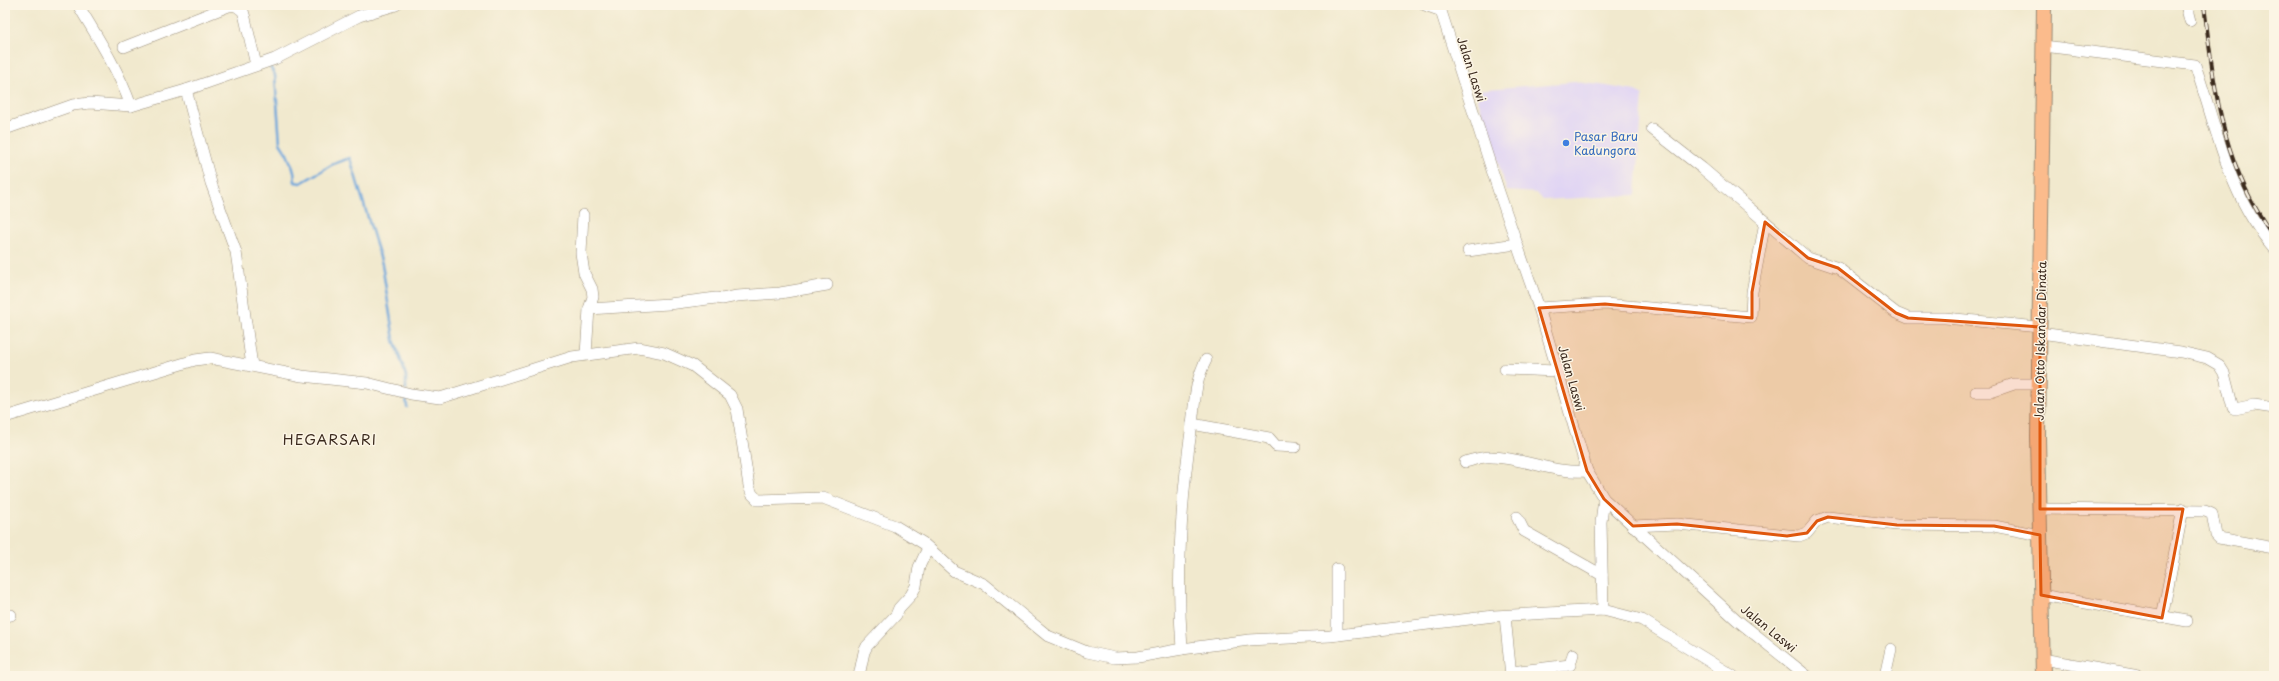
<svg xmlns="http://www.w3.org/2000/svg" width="2279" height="681" font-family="'Playpen Sans',sans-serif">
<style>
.built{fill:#e0d4f4}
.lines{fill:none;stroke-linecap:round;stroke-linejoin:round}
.stream{stroke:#6ba5db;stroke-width:2.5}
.minor-casing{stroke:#968a76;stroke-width:12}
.major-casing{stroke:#968a76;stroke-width:16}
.minor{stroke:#fff;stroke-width:11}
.major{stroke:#fbbb8c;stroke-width:14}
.rail-casing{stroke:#3b2a1e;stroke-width:4}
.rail{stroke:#fcf5e5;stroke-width:2.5;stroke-dasharray:8;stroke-linecap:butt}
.marked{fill:#df570d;fill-opacity:0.2;stroke:#df570d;stroke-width:3;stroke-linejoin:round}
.shop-dot{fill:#3f7fe0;stroke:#fcf5e5;stroke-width:1.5}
.labels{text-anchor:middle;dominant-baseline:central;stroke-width:3;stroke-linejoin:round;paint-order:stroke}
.street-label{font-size:12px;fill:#3b2a1e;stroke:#fcf5e5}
.shop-label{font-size:12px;fill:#366cbe;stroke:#fcf5e5;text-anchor:start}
.quarter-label{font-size:14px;letter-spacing:1px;fill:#3b2a1e;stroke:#fcf5e5}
</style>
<rect width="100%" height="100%" fill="#fcf5e5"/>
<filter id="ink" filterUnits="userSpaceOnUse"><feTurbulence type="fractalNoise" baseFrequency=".025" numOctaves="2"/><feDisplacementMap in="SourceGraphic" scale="8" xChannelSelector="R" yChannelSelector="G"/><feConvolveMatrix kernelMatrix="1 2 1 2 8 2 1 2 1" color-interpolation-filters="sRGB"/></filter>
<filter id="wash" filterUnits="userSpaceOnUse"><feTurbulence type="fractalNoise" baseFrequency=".012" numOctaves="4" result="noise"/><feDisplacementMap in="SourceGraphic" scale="16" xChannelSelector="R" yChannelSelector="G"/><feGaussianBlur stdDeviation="0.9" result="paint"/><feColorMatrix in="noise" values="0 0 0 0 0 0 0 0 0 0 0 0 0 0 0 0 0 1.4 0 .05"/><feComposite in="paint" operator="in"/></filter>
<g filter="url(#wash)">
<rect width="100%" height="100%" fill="#f1e9ce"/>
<polygon class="built" points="1574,82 1601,85 1635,91 1643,95 1636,195 1543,200 1537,193 1507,191 1475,90"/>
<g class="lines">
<g class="stream">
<polyline points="269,65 275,75 280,143 287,154 294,171 295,182 301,183 333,164 350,158 382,264 394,340 406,376 406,389"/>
<polyline points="406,396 407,407"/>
</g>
</g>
</g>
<g filter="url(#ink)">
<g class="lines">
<defs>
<g id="minor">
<polyline points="1425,5 1439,10"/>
<polyline points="1439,5 1499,192 1539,308 1587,471 1604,499 1737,620 1807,676"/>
<polyline points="2186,5 2190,21"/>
<path d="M2044 46 2195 65C2217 128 2228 196 2274 248"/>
<polyline points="124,47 229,6 235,5 243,11 245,18 256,65"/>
<polyline points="186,90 211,183 236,252 252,366"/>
<polyline points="131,106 186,90 275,59 359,16 396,5"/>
<path d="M5 129 73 105 90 103 131 106C118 69 98 38 78 5"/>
<polyline points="1652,129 1702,168 1808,258 1838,268 1896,313 1908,318 1945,318 2040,327"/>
<polyline points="583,215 581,253 584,273 592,289 593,297 589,309 586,354"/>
<polyline points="1468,251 1516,244"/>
<polyline points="1539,308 1605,304 1751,317 1752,292 1765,222"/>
<polyline points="589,309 669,304 716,298 722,299 737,296 780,293 827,285"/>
<polyline points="2040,333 2181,352 2207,358 2219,365 2224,373 2233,408 2235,409 2254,405 2274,408"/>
<polyline points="1505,369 1556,371"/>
<polyline points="1976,392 1991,392 2014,384 2039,384"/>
<polyline points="5,417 195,360 210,358 302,376 367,383 411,394 440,398 572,357 639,348 664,353 693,366 730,395 737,409 749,486 752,494 758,500 823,498 895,526 923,543 954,571 984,584 1048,636 1087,652 1115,658 1138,657 1182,649 1249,640 1330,636 1494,616 1603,610 1642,620 1733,676"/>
<polyline points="1192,424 1269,438 1276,446 1295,447"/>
<path d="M1465 462C1473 460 1483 456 1492 457 1525 458 1554 474 1587 471"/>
<polyline points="2040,509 2205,511 2212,514 2216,535 2219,538 2274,548"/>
<polyline points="1517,517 1524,531 1602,575"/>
<polyline points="1633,526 1677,524 1799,536 1807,533 1817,521 1828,517 1897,525 1994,526 2040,535"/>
<polyline points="1337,569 1337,635"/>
<polyline points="2041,595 2187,621"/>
<polyline points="1603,610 1601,522 1604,499"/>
<polyline points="5,616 11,615"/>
<polyline points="1505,616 1511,676"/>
<polyline points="2162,618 2183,509"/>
<path d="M1182 649C1176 573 1181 499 1192 424 1195 401 1195 381 1206 360"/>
<polyline points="2042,659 2139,676"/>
<polyline points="1511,672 1570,665 1573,654"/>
<polyline points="859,676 864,652 867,646 896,615 899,608 911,595 916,586 919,567 928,548"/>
<polyline points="1885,676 1891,649"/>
</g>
<polyline id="major" points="2043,676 2038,437 2044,5"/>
</defs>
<use href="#minor" class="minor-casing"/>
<use href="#major" class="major-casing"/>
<use href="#minor" class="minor"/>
<use href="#major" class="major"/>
<defs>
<path id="rail" d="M2204 5C2215 92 2221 163 2274 237"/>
</defs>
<use href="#rail" class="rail-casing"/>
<use href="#rail" class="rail"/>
</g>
</g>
<path class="marked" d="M1765 222 1808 258 1838 268 1896 313 1908 318 2040 327V509H2183L2162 618 2041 595 2040 535 1994 526 1897 525 1828 517 1817 521 1807 533 1787 536 1677 524 1633 526 1604 499 1587 471 1539 308 1605 304 1752 318V292Z"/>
<circle class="shop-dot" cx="1566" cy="143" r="4"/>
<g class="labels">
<g class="street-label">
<text transform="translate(1472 69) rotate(72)">Jalan Laswi</text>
<text transform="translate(2040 341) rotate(-89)">Jalan Otto Iskandar Dinata</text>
<text transform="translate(1572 378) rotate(74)">Jalan Laswi</text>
<text transform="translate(1769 628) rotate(39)">Jalan Laswi</text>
</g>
<g class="shop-label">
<text x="1574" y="136">Pasar Baru<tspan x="1574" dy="14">Kadungora</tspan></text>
</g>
<g class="quarter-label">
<text x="330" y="439">HEGARSARI</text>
</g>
</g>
<rect width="2279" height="681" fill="none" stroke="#fcf5e5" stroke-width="20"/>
</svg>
